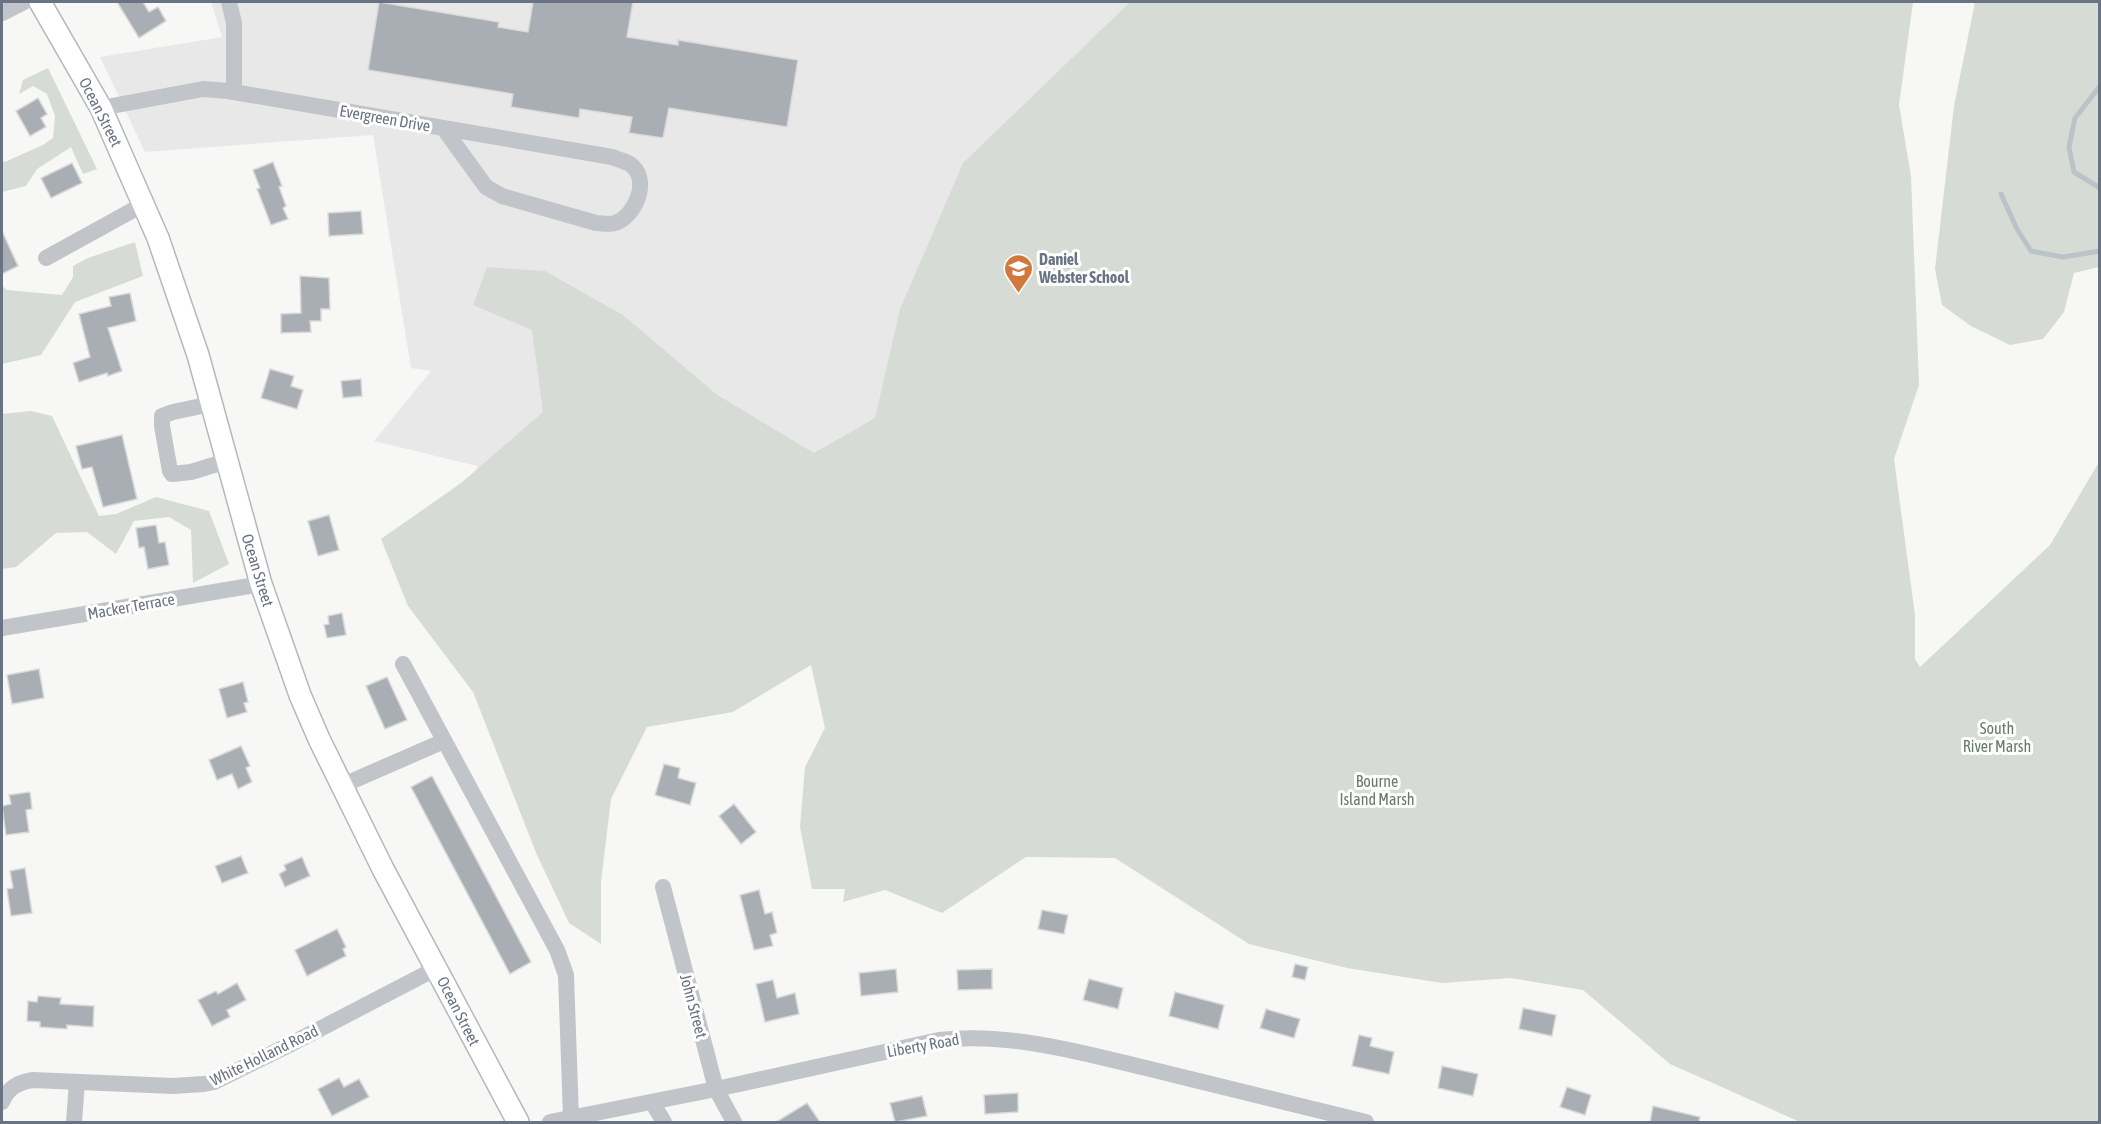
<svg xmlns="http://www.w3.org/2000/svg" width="2101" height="1124" font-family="'Asap Condensed',sans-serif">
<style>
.built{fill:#e8e8e8}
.green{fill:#d6dcd5}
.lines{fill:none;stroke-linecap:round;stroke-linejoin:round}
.stream{stroke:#bbc2c8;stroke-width:5}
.building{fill:#a9aeb5;stroke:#d9d9d7;stroke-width:1.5}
.major-casing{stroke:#b5b7bc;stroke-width:24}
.minor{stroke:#c1c4c8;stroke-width:16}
.major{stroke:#fff;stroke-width:21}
.labels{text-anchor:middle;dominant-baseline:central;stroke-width:6;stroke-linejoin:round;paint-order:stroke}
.street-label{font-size:16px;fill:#6a7383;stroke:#fff}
.poi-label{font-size:16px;font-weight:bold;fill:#6a7383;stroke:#fff;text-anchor:start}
.park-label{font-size:16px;fill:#687b68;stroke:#fff}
</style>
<rect width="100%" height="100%" fill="#f7f7f5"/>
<polygon class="built" points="211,2 1616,2 1693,204 495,589 477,466 374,441 431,371 411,368 373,135 145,152 100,57 222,37"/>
<g class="green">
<polygon points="1130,2 1913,2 1899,105 1911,176 1919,385 1894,459 1915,615 1915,659 1920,667 2050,545 2099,462 2099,1122 1800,1122 1670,1064 1583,990 1511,978 1442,983 1347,968 1249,944 1115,858 1026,857 942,913 885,890 843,902 845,889 812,889 800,827 805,767 825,728 811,665 733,712 647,727 611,799 601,882 601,944 569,923 537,855 473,692 408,606 381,539 461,483 543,412 532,330 473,305 487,267 545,271 623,315 716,394 814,453 875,418 900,309 963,163"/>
<polygon points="1975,2 2099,2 2099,267 2074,273 2064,312 2043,339 2010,345 1971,326 1942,305 1935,269 1954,106"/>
<polygon points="48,68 97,169 83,174 71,147 37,169 26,186 2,192 2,162 7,161 43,145 53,138 55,116 47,94 33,86 19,94 23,80"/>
<polygon points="135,242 143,276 75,302 41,355 2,364 2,286 7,290 62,295 73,277 73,266 88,258"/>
<polygon points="31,411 52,416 99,516 116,514 156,497 209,511 229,564 193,583 191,530 169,517 134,521 116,554 87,532 56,533 16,567 2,569 2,414"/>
</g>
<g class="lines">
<g class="stream">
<polyline points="2100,86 2075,118 2069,147 2074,172 2100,188"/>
<polyline points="2001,194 2017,229 2031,251 2063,257 2100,251"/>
</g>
</g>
<g class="building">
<polygon points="117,2 143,2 149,12 158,7 166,21 139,38"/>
<polygon points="379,2 499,22 498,27 528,32 533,2 633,2 627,37 678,45 678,40 798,60 787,127 669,108 663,138 629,133 632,117 580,109 579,118 511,107 513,94 368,70"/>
<polygon points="38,98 47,114 41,118 46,127 30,136 16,111"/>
<polygon points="273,162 282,186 279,187 286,206 283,208 288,219 271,225 257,189 260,188 253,170"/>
<polygon points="72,163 82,183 51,198 41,178"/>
<polygon points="361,211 363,234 329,236 328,213"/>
<polygon points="2,231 18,266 2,274"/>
<polygon points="300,276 329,278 330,309 321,309 321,321 310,321 311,332 281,333 281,314 301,313"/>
<polygon points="130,293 136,321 108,328 122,371 108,376 107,373 79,382 73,363 90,357 79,314 111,306 109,297"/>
<polygon points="270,369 294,376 291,386 303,390 297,409 261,398"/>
<polygon points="361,379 362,396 343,398 341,381"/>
<polygon points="122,435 137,499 103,507 92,467 82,469 76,446"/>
<polygon points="329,515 339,550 318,556 308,521"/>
<polygon points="156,525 159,543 165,542 169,565 148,569 144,547 139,548 136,528"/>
<polygon points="342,613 346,635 327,638 324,625 329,624 328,616"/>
<polygon points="39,669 44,698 12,704 7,675"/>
<polygon points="387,677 407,720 385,729 366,686"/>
<polygon points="243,682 248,702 244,703 247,712 227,718 219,689"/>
<polygon points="241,746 250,766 246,768 252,782 238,789 232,774 217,780 209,760"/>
<polygon points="664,764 680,768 678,778 696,783 690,805 655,795"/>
<polygon points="432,776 531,962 510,974 411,787"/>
<polygon points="30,792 32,809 26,810 29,832 6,835 2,806 11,804 9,795"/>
<polygon points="734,804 756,832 741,844 719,816"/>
<polygon points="241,856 248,873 222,883 215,866"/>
<polygon points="302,857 310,876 285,887 279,874 286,870 284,865"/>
<polygon points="25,868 32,913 11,916 7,889 13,888 10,871"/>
<polygon points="759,890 765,914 772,912 777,933 770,935 773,946 754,950 740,895"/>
<polygon points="1042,910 1068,915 1064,934 1038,929"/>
<polygon points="337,929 346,947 343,949 346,956 307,976 295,950"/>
<polygon points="1295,964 1308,967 1305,980 1292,977"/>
<polygon points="896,969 898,992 861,996 859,973"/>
<polygon points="992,969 992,989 958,990 957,970"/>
<polygon points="1089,979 1123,988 1118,1009 1083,1000"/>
<polygon points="773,980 777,998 795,993 799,1014 765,1022 756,984"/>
<polygon points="237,983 246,1000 227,1010 230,1017 212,1026 198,1000 216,991 218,994"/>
<polygon points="1175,992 1224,1005 1218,1029 1169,1016"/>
<polygon points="38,996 61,998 60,1004 94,1006 93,1027 67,1025 67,1029 40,1027 40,1022 27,1021 28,1001 37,1002"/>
<polygon points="1523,1008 1556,1015 1552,1036 1519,1029"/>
<polygon points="1266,1009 1300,1019 1294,1038 1260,1028"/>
<polygon points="1359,1035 1372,1038 1370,1046 1394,1052 1389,1074 1352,1066"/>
<polygon points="1442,1066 1478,1074 1473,1096 1438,1088"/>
<polygon points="339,1078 344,1087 359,1079 369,1097 332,1116 318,1089"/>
<polygon points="1567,1087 1591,1095 1585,1115 1560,1107"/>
<polygon points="1018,1093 1018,1112 985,1114 984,1095"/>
<polygon points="922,1096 927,1116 895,1122 890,1103"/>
<polygon points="807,1103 820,1122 776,1122"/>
<polygon points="1653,1106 1700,1117 1699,1122 1650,1122"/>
</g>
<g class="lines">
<defs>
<polyline id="major" points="40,2 101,108 158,238 198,355 261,584 300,695 319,739 383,869 518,1122"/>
</defs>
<use href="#major" class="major-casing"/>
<g class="minor">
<polyline points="229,2 234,23 234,92"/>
<polyline points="2,13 24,2"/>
<path d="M101 108 203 89 228 91 612 157C617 159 625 161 630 164 651 179 636 216 615 223 609 225 602 223 596 223L502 196 486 187 444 129"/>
<polyline points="46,258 144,204"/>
<polyline points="211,404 173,412 162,416 162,426 170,471 172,474 191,472 227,461"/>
<polyline points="2,628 261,584"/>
<polyline points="403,664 557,950 566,975 571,1118"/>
<polyline points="341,786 444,741"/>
<polyline points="663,887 716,1089 734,1122"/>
<path d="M2 1102C8 1088 18 1082 33 1080L173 1086 204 1084 214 1082 287 1046 437 968"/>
<polyline points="652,1102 664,1122"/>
<polyline points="74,1122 77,1082"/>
<path d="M550 1122 721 1088 939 1040C1011 1032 1084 1053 1154 1070 1225 1088 1296 1105 1366 1122"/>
</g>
<use href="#major" class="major"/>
</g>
<defs>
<symbol id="school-pin" viewBox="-11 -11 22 30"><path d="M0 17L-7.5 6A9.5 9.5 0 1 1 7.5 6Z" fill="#d1783c" stroke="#fff"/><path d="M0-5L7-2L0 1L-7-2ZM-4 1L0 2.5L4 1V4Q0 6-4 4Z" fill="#fff"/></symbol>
</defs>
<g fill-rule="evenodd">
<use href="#school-pin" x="1002" y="252" width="33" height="45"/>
</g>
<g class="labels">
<g class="street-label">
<text transform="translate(101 112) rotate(63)">Ocean Street</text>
<text transform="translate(385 118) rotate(10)">Evergreen Drive</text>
<text transform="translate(258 570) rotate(73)">Ocean Street</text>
<text transform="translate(131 606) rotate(-10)">Macker Terrace</text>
<text transform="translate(694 1006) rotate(75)">John Street</text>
<text transform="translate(459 1011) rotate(63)">Ocean Street</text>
<text transform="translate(923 1045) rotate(-10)">Liberty Road</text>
<text transform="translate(264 1055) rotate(-26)">White Holland Road</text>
</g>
<g class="poi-label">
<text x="1039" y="259">Daniel<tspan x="1039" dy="18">Webster School</tspan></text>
</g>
<g class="park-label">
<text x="1997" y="728">South<tspan x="1997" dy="18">River Marsh</tspan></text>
<text x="1377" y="781">Bourne<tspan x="1377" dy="18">Island Marsh</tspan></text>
</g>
</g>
<rect width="2101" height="1124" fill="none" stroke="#6a7383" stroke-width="6"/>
</svg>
